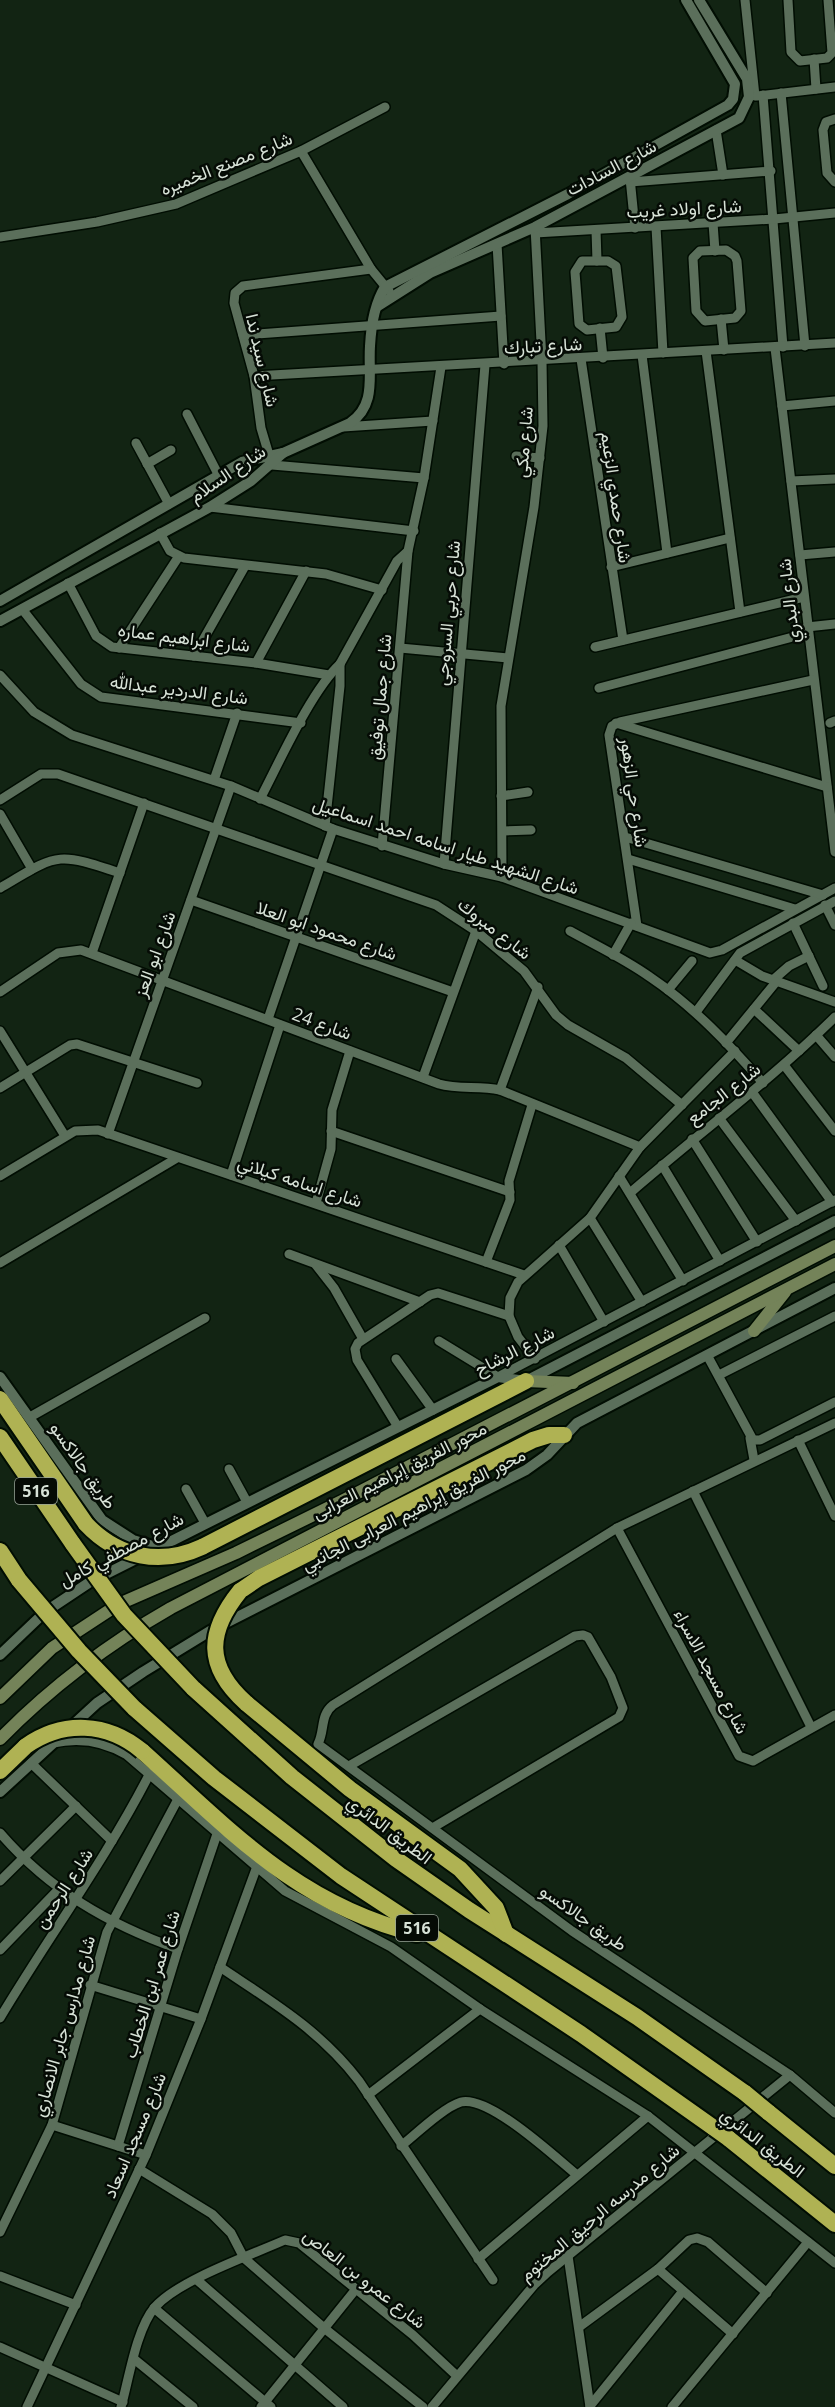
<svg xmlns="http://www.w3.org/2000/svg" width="835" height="2407" font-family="'Open Sans',Vazirmatn,sans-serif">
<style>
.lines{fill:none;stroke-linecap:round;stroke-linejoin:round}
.minor-casing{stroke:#010d02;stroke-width:12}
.tertiary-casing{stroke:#010d02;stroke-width:14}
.secondary-casing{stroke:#010d02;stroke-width:15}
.motorway-casing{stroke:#010d02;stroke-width:20}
.minor{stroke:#5b6f5b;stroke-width:9}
.tertiary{stroke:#5b6f5b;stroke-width:10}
.secondary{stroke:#748359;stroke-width:12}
.motorway{stroke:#afb253;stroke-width:16}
.motorway-bridge-casing{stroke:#010d02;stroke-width:20;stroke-linecap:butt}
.motorway-bridge{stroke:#afb253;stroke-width:16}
.labels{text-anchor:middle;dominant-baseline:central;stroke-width:5;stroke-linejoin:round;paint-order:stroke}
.shield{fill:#050b05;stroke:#98a298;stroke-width:1.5}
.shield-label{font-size:16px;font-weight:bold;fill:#d7e2d7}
.street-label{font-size:18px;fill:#d7e2d7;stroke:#050b05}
</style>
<rect width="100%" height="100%" fill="#122413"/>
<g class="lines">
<defs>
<g id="minor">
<polyline points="745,0 755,96"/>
<polyline points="788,0 791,52 800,61 827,58 832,53 828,0"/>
<polyline points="814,59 816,89"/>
<polyline points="781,93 805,346"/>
<polyline points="763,95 783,347"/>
<polyline points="757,96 835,87"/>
<polyline points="835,119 826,122 823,130 827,173 835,182"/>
<polyline points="716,130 723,175"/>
<polyline points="301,151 371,269 389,291"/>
<polyline points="630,178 635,228"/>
<polyline points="630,182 771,171"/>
<polyline points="713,223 715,251"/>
<polyline points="656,227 663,353"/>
<polyline points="596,230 597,261"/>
<polyline points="535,233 774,219 835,213"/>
<polyline points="0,237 97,222 176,204 301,151 385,107"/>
<polyline points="497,244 504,364"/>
<polygon points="726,250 735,256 737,261 741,311 735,318 705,321 696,311 693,258 700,251"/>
<polygon points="582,261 608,261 616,266 622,317 616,327 587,330 579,324 575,272"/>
<polyline points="371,269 243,286 235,293 234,303 254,376 261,428 272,465 424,478"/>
<polyline points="721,319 724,350"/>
<polyline points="600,328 603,358"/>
<polyline points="243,335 501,316"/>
<polyline points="775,348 835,852"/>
<polyline points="706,351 740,612"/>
<polyline points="642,355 667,553"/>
<polyline points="581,359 623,640"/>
<polyline points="254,376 835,343"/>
<polyline points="782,406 835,401"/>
<polyline points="187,414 219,476"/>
<polyline points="343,427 433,421"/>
<polyline points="136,443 169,504"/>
<polyline points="516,456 540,458"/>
<polyline points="147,464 171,450"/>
<polyline points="791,481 835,479"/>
<polyline points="210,507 414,531"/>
<polyline points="160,533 170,551 184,558 326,574 382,590"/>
<polyline points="800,555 835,552"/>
<polyline points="611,567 730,538"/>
<polyline points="68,583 96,636 112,647 256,663 329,675"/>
<polyline points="22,609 81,684 101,697 301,723"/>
<polyline points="807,627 835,624"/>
<polyline points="595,647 804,597"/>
<polyline points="119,648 179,556"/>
<polyline points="400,648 508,658"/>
<polyline points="194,656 245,566"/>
<polyline points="256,663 306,571"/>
<polyline points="0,675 34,712 72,735 231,786 333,829 444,864 502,877 710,953 722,950 835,888"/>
<polyline points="599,688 808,633"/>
<polyline points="616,723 827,787"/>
<polyline points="830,723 835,721"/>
<polyline points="214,780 237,713"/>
<polyline points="501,796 528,792"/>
<path d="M260 799C279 763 311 691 340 664L397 561 408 551"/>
<polyline points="0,800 41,774 58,774 436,905 476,931 524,971 556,1015 568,1025 626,1058 682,1105"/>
<polyline points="0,814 32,869"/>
<polyline points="325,826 340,686 340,664"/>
<polyline points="503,831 531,830"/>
<polyline points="625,837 823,895"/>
<polyline points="382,846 408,551 424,478 441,367"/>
<polyline points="628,859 795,909"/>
<polyline points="444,864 485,365"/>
<polyline points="502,877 501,706 534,507 543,426 542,361 535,227"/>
<path d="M0 888C58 854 55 851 120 873"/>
<polyline points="191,900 453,992"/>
<polyline points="825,905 835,925"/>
<polyline points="793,923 823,986"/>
<polyline points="637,926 609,735 612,726 620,722 813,680"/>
<path d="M570 931C597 946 625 959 650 977 693 1006 729 1044 763 1083"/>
<polyline points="92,953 144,803"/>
<polyline points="613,955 631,923"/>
<polyline points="735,960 762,976 835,1002"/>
<polyline points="773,980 789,966 809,956"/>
<polyline points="668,990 692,961"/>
<path d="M0 992 58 953 81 950 439 1084C459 1090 479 1085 500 1090L640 1147"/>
<polyline points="754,1009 799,1051"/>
<polyline points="696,1012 740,953 835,901"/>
<polyline points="268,1019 333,829"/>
<polyline points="0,1031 65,1136"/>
<polyline points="816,1035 835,1057"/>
<polyline points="726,1043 776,982"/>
<polyline points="784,1065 835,1131"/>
<polyline points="423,1077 476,931"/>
<polyline points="0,1088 70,1045 77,1044 197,1083"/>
<polyline points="500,1090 538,987"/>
<polyline points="752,1092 832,1202"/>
<polyline points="719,1118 796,1221"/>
<polyline points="331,1131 510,1192"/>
<polyline points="108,1134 231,786"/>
<polyline points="692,1139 757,1242"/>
<polyline points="662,1165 720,1261"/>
<polyline points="231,1175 280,1025"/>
<polyline points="0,1176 75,1131 98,1130 524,1275"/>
<polyline points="619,1176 683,1281"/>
<path d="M630 1193C698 1134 771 1080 835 1017"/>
<polyline points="316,1203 331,1149 332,1110 350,1051"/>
<polyline points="590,1218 642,1302"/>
<polyline points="559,1245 604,1322"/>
<polyline points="289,1254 420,1302"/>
<polyline points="486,1262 510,1200 509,1181 532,1105"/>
<polyline points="0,1263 177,1158"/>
<polyline points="316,1265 334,1288 363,1339"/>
<polyline points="439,1341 498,1377 835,1200"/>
<polyline points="707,1355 753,1440 760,1440 835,1402"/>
<polyline points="396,1359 433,1410"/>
<polyline points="535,1359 518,1337 509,1316 510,1298 518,1282 590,1218 640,1147 735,1051"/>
<polyline points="719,1375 835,1316"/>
<polyline points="30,1417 205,1318"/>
<path d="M835 1423 617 1528 333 1705C320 1715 325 1730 318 1744L572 1931 790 2075 835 2113"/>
<polyline points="398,1427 357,1360 355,1349 358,1343 430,1295 438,1293 509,1316"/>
<polyline points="750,1438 754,1460"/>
<polyline points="798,1440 835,1516"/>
<polyline points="229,1469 247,1502"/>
<polyline points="186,1489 205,1523"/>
<polyline points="693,1491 811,1727"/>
<polyline points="617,1528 739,1756 753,1761 835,1715"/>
<path d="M53 1743C80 1737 104 1741 127 1755L285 1891 391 1947 480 2009 648 2116 835 2263"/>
<polyline points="31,1763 112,1841"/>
<polyline points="349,1766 575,1636 583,1635 588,1637 611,1677 623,1708 619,1717 434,1827"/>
<path d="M0 1833C49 1890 108 1924 178 1949"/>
<polyline points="0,1881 76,1806"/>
<polyline points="0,1950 58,1890"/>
<path d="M220 1967C272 2002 320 2030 359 2081L493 2280"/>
<polyline points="90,1985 201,2019"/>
<path d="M0 2018C49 1936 106 1859 150 1773"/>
<polyline points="368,2095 480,2009"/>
<polyline points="52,2125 146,2155"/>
<polyline points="118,2146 178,1949 217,1834"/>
<path d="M401 2146C416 2134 444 2107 461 2102 489 2095 555 2157 577 2175"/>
<polyline points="139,2169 212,2214 231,2233 244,2258 324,2328 423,2407"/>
<polyline points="0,2232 52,2125 107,1932 178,1799"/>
<polyline points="568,2256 590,2407"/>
<polyline points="478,2259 648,2116"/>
<polyline points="658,2269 733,2334"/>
<polyline points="0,2276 76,2305"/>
<polyline points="197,2280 343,2407"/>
<polyline points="154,2308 271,2407"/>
<polyline points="579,2327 658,2269 689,2240 697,2238 708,2242 767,2293"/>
<polyline points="0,2347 123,2402"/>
<polyline points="134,2359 193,2407"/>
<polyline points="590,2406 683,2291"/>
<polyline points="27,2407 146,2155 201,2019 256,1869"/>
<path d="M121 2407C129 2379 136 2329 155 2307 179 2280 251 2255 285 2240L299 2243 413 2335 457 2376"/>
<polyline points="261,2407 356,2289"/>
<polyline points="432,2407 534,2285 548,2272 790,2075"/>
<polyline points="672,2407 808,2242"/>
</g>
<g id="tertiary">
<polyline points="378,306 430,273 535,227 739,118 749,97 747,79 699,0"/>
<path d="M0 601 242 462 283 453 350 423C377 405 368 375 370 346 371 327 375 303 385 287L568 194 728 105 733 99 735 84 686 0"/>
<polyline points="0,621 210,507 251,481 283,453"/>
<polyline points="0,1377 102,1520 133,1540 159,1548"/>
<polyline points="0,1655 45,1612 90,1582 498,1377 526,1381 835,1221"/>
<polyline points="0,1792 97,1703 143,1672 210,1631 526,1470 547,1455 577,1423 835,1288"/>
</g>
<g id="secondary">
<polyline points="754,1331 785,1292"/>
<polyline points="526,1381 573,1383"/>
<polyline points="0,1698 52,1648 119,1604 236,1553 342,1501 835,1246"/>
<path d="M0 1739C51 1687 108 1644 171 1608L835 1264"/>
</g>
<g id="motorway">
<polyline points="0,1399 86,1524"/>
<polyline points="0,1437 73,1544"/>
<polyline points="202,1547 526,1381"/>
<polyline points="0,1551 19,1580"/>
<polyline points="240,1591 259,1578 533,1440 549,1435 564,1435"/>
<polyline points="193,1688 292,1777 396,1859 469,1910 637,2017 745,2093"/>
<polyline points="246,1703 350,1789 460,1869 496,1908 506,1934"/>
<polyline points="134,1708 214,1778 341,1876 581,2034 714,2128"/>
<path d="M142 1751C230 1830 298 1905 417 1934"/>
<polyline points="0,1771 26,1746"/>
<polyline points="768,2112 835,2166"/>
<polyline points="728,2138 835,2224"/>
</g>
</defs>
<use href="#minor" class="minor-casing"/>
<use href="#tertiary" class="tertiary-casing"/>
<use href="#secondary" class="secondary-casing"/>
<use href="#motorway" class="motorway-casing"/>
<use href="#minor" class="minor"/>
<use href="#tertiary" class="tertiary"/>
<use href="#secondary" class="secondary"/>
<use href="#motorway" class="motorway"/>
<defs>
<g id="motorway-bridge">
<path d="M86 1524C118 1558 161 1566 202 1547"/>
<polyline points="73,1544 124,1615 193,1688"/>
<polyline points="19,1580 79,1651 134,1708"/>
<path d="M240 1591C207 1632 205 1666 246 1703"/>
<path d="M26 1746C63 1720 107 1722 142 1751"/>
<polyline points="745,2093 768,2112"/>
<polyline points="714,2128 728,2138"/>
</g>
</defs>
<use href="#motorway-bridge" class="motorway-bridge-casing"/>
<use href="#motorway-bridge" class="motorway-bridge"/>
</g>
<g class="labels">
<g class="shield">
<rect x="15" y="1478" width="42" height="26" rx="4.5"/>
<rect x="396" y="1915" width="42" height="26" rx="4.5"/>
</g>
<g class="shield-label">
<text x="36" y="1491">516</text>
<text x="417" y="1928">516</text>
</g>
<g class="street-label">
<text transform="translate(226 163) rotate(-22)">شارع مصنع الخميره</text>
<text transform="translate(611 167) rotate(-28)">شارع السادات</text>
<text transform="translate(684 208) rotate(-3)">شارع اولاد غريب</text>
<text transform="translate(543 345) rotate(-3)">شارع تبارك</text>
<text transform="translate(263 360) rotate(77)">شارع سيد ندا</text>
<text transform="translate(523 442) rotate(-85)">شارع مكي</text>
<text transform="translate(227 473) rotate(-34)">شارع السلام</text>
<text transform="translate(617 497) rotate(82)">شارع حمدي الزعيم</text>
<text transform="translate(788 601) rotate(-96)">شارع البدري</text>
<text transform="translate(447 613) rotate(-85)">شارع حربي السروجي</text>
<text transform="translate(184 637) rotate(7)">شارع ابراهيم عماره</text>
<text transform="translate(179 689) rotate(7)">شارع الدردير عبدالله</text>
<text transform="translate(379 697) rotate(-85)">شارع جمال توفيق</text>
<text transform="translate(635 792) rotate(82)">شارع حي الزهور</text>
<text transform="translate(446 845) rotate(18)">شارع الشهيد طيار اسامه احمد اسماعيل</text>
<text transform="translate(495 928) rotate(38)">شارع مبروك</text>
<text transform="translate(327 930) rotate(19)">شارع محمود ابو العلا</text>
<text transform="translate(154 954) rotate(-70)">شارع ابو العز</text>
<text transform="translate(322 1023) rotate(20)">شارع 24</text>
<text transform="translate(723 1093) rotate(-38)">شارع الجامع</text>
<text transform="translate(300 1181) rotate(18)">شارع اسامه كيلاني</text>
<text transform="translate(514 1350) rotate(-27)">شارع الرشاح</text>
<text transform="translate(84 1465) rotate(55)">طريق جالاكسو</text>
<text transform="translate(399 1470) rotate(-27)">محور الفريق إبراهيم العرابى</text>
<text transform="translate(413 1509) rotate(-27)">محور الفريق إبراهيم العرابى الجانبي</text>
<text transform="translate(121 1549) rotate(-28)">شارع مصطفي كامل</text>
<text transform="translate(712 1671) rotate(62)">شارع مسجد الاسراء</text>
<text transform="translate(390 1829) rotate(37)">الطريق الدائري</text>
<text transform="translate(63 1888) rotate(-57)">شارع الرحمن</text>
<text transform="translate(584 1917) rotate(35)">طريق جالاكسو</text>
<text transform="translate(151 1984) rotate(-73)">شارع عمر ابن الخطاب</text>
<text transform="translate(63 2026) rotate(-74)">شارع مدارس جابر الانصاري</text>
<text transform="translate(134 2135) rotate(-67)">شارع مسجد اسعاد</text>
<text transform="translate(763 2142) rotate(38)">الطريق الدائري</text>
<text transform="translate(599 2212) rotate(-40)">شارع مدرسه الرحيق المختوم</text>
<text transform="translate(365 2278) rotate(38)">شارع عمرو بن العاص</text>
</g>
</g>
</svg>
